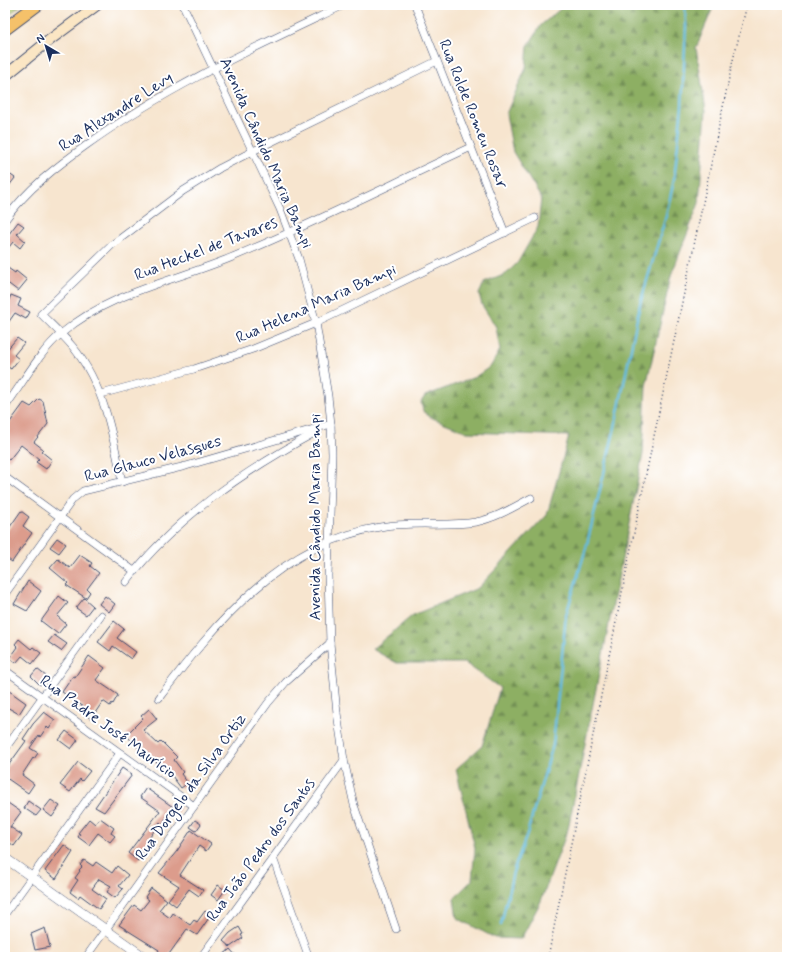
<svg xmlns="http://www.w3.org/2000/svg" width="792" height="962" font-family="Mynerve,sans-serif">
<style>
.green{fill:url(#green-dots);stroke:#667d68}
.forest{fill:url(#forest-firs);stroke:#546f60}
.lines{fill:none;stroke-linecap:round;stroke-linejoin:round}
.stream{stroke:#62bbe0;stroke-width:2.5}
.building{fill:#dc9c8c}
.minor-casing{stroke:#3c4a6f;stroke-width:8}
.tertiary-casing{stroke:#3c4a6f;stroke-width:10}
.secondary-casing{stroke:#3c4a6f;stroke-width:12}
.trunk-casing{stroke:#3c4a6f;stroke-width:14}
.path{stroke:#3c4a6f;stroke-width:1.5;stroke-dasharray:1 3;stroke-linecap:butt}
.minor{stroke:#fff;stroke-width:7}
.tertiary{stroke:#fff;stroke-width:9}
.secondary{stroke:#fbe6c4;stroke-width:10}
.trunk{stroke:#f5c16b;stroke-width:12}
.labels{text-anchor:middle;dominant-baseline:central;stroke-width:4;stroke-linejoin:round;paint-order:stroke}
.street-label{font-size:16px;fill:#1b2f5e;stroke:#fff}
</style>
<defs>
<pattern id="green-dots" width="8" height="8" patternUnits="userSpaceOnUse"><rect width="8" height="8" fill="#b2cb71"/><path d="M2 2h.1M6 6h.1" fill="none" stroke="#90a560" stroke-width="1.8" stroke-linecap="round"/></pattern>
<pattern id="forest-firs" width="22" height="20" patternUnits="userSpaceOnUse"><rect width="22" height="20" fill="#8daf63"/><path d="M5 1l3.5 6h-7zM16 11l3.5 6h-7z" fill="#728f55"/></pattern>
</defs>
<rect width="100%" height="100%" fill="#fff"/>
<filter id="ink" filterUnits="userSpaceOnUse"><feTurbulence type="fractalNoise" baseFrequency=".025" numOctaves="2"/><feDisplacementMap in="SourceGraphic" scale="8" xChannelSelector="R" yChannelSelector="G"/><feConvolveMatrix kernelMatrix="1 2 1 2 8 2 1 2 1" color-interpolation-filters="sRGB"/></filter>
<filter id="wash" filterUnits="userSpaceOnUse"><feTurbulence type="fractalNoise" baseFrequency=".012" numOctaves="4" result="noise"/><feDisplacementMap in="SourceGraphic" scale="16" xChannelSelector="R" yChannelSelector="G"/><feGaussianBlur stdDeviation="0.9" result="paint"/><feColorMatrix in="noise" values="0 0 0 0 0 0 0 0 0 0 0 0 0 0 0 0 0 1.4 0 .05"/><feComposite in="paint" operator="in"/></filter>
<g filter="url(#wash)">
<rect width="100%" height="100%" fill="#f7e5cf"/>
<polygon class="green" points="5,5 21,5 5,18"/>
<polygon class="forest" points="565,5 714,5 696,48 706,111 699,203 671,276 646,386 643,454 568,829 541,901 521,939 495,938 457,918 454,898 472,880 475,848 456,769 482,746 500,688 465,663 397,663 372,649 413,615 478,588 547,515 569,436 467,432 430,417 423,411 421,402 425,396 475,377 491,366 500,350 496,327 482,305 479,294 484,283 506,274 518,262 538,227 541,198 513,152 506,114 526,68 528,46 541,25"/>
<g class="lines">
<polyline class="stream" points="501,925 513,872 526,837 553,745 566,615 586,548 615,427 640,304 666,216 674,180 682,106 686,25 685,5"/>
</g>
<g id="blocks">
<g class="building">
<polygon points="5,171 15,178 5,191"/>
<polygon points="18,222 24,226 17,234 25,241 20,248 13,242 5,252 5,239"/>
<polygon points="5,266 15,273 16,271 27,280 18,291 5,281"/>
<polygon points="11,295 21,299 18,306 30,312 26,319 15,313 5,327 5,309"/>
<polygon points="17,338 24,343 14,355 19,359 11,369 5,365 5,352"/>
<polygon points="39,399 43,401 48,424 34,442 43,449 41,451 52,460 46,469 36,462 39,459 21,445 9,460 5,457 5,429 24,403 31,407"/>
<polygon points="21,511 29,517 23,526 32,533 12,562 5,557 5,534"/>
<polygon points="57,538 66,544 59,553 50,547"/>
<polygon points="80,555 92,563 90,566 99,573 87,589 90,592 86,598 66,585 68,583 50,568 58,559 70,568"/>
<polygon points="28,581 41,591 27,611 14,604"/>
<polygon points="59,596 68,603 57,616 66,624 58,634 41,621"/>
<polygon points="105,596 115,604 109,612 99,604"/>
<polygon points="84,598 93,606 86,615 76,608"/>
<polygon points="114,621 124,629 117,638 136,652 131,659 113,646 110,651 98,642"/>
<polygon points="54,635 67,644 61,651 48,642"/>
<polygon points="19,639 31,649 33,647 41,653 32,664 22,656 16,663 10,658 18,647 15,644"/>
<polygon points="89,656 105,668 96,680 118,695 113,704 112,703 110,706 103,701 91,719 81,711 84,707 62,692 73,676 75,677"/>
<polygon points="37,669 47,677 40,685 31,676"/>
<polygon points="5,688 26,703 19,714 5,706"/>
<polygon points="149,709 157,719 143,730 158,744 161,741 177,757 174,760 183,772 181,774 188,783 181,788 172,776 145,752 144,754 126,735 143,718 141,716"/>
<polygon points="44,712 55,720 49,729 47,727 40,737 39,735 30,748 38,753 34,759 33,758 22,775 34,784 28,793 5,777 5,770 26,741 23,739 33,724"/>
<polygon points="66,731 78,740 71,749 59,740"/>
<polygon points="78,762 90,771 82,781 80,779 70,792 60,785"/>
<polygon points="122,768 132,775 104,812 95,807"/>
<polygon points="146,788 173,807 176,803 181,807 175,816 170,813 162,824 160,822 150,837 152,839 141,853 142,855 138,861 128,853 160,811 140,797"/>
<polygon points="51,800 60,806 52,817 43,810"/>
<polygon points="5,801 21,812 10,827 22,835 14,846 5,839"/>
<polygon points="28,801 41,810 36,816 24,808"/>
<polygon points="100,818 114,828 111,833 115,836 110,842 98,833 89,845 78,837 80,834 78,833 89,819 95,824"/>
<polygon points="195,820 201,824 196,831 190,827"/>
<polygon points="191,830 211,844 206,851 199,846 180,875 203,890 199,896 189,889 176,906 168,900 179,886 159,873 177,851"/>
<polygon points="64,845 73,852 56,879 45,871"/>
<polygon points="84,860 93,866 96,862 112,873 117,866 128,875 119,886 123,889 115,898 107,892 111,886 99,879 92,889 106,899 99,909 80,895 78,898 70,892 78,880 75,878 80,871 79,870 82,867 80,865"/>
<polygon points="218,885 225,890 218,900 211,895"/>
<polygon points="151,888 167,900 159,910 170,918 173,913 190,925 194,920 197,922 205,911 211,915 197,935 187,929 167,957 164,957 158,952 159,950 119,925 134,905 141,910 149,900 145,897"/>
<polygon points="239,927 243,934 241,935 243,938 230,947 223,941 230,933"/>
<polygon points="45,928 50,947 35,950 31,934"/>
<polygon points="230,949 237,957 221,957"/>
</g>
</g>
</g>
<g filter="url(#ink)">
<use href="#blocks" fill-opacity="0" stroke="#3c4a6f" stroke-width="1"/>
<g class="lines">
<defs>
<g id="minor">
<polyline points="183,5 280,209 299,259 316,323 328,396 331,424 332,454 328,576 330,643 337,713 344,760 354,805 396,929"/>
<polyline points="415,5 505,233"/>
<path d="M5 220C27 189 57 166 88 144 167 87 256 47 344 5"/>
<polyline points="101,394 194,369 253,349 316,323 535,218"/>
<path d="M5 407C22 384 40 351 62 333 112 291 176 281 235 256 315 223 393 183 471 147"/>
<polyline points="5,477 134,571"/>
<path d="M122 482C113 435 104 385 73 347 63 335 52 325 41 314L113 244 183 191 220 168 253 151 437 61"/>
<path d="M126 582C177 516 246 470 318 431"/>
<polyline points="5,594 73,499 83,491 186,466 331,424"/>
<polyline points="5,670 194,806"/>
<path d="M159 698C216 623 281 543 380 527 412 521 444 527 476 522 496 518 514 507 531 498"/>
<polyline points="5,749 101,615"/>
<polyline points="273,858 308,955"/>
<polyline points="5,914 120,753"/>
<polyline points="86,957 268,703 286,682 330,643"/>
<polyline points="201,957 344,760"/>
</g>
<polyline id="tertiary" points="5,858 144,957"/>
<polyline id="secondary" points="5,76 51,39 97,5"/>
<polyline id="trunk" points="5,29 37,5"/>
</defs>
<use href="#minor" class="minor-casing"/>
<use href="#tertiary" class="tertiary-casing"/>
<use href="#secondary" class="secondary-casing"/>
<use href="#trunk" class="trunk-casing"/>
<polyline class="path" points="548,957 644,484 732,64 747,5"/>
<use href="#minor" class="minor"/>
<use href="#tertiary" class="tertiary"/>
<use href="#secondary" class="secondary"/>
<use href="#trunk" class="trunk"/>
</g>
</g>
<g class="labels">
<g class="street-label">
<text transform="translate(116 112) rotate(-33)">Rua Alexandre Levy</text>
<text transform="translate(473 114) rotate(68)">Rua Rolde Romeu Rosar</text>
<text transform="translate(266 153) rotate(66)">Avenida Cândido Maria Bampi</text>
<text transform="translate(206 249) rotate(-21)">Rua Heckel de Tavares</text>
<text transform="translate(316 304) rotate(-24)">Rua Helena Maria Bampi</text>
<text transform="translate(153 459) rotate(-15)">Rua Glauco Velasques</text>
<text transform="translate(315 517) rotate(-90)">Avenida Cândido Maria Bampi</text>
<text transform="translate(108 727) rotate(36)">Rua Padre José Maurício</text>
<text transform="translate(191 787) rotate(-54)">Rua Dorgelo da Silva Ortiz</text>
<text transform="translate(261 850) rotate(-54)">Rua João Pedro dos Santos</text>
</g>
</g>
<rect width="792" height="962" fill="none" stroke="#fff" stroke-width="20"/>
<g transform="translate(46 46) rotate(322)" stroke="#ffffff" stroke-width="3" paint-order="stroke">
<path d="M0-3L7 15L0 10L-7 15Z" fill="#1b2f5e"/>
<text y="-6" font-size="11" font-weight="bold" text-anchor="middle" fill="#1b2f5e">N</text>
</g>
</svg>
